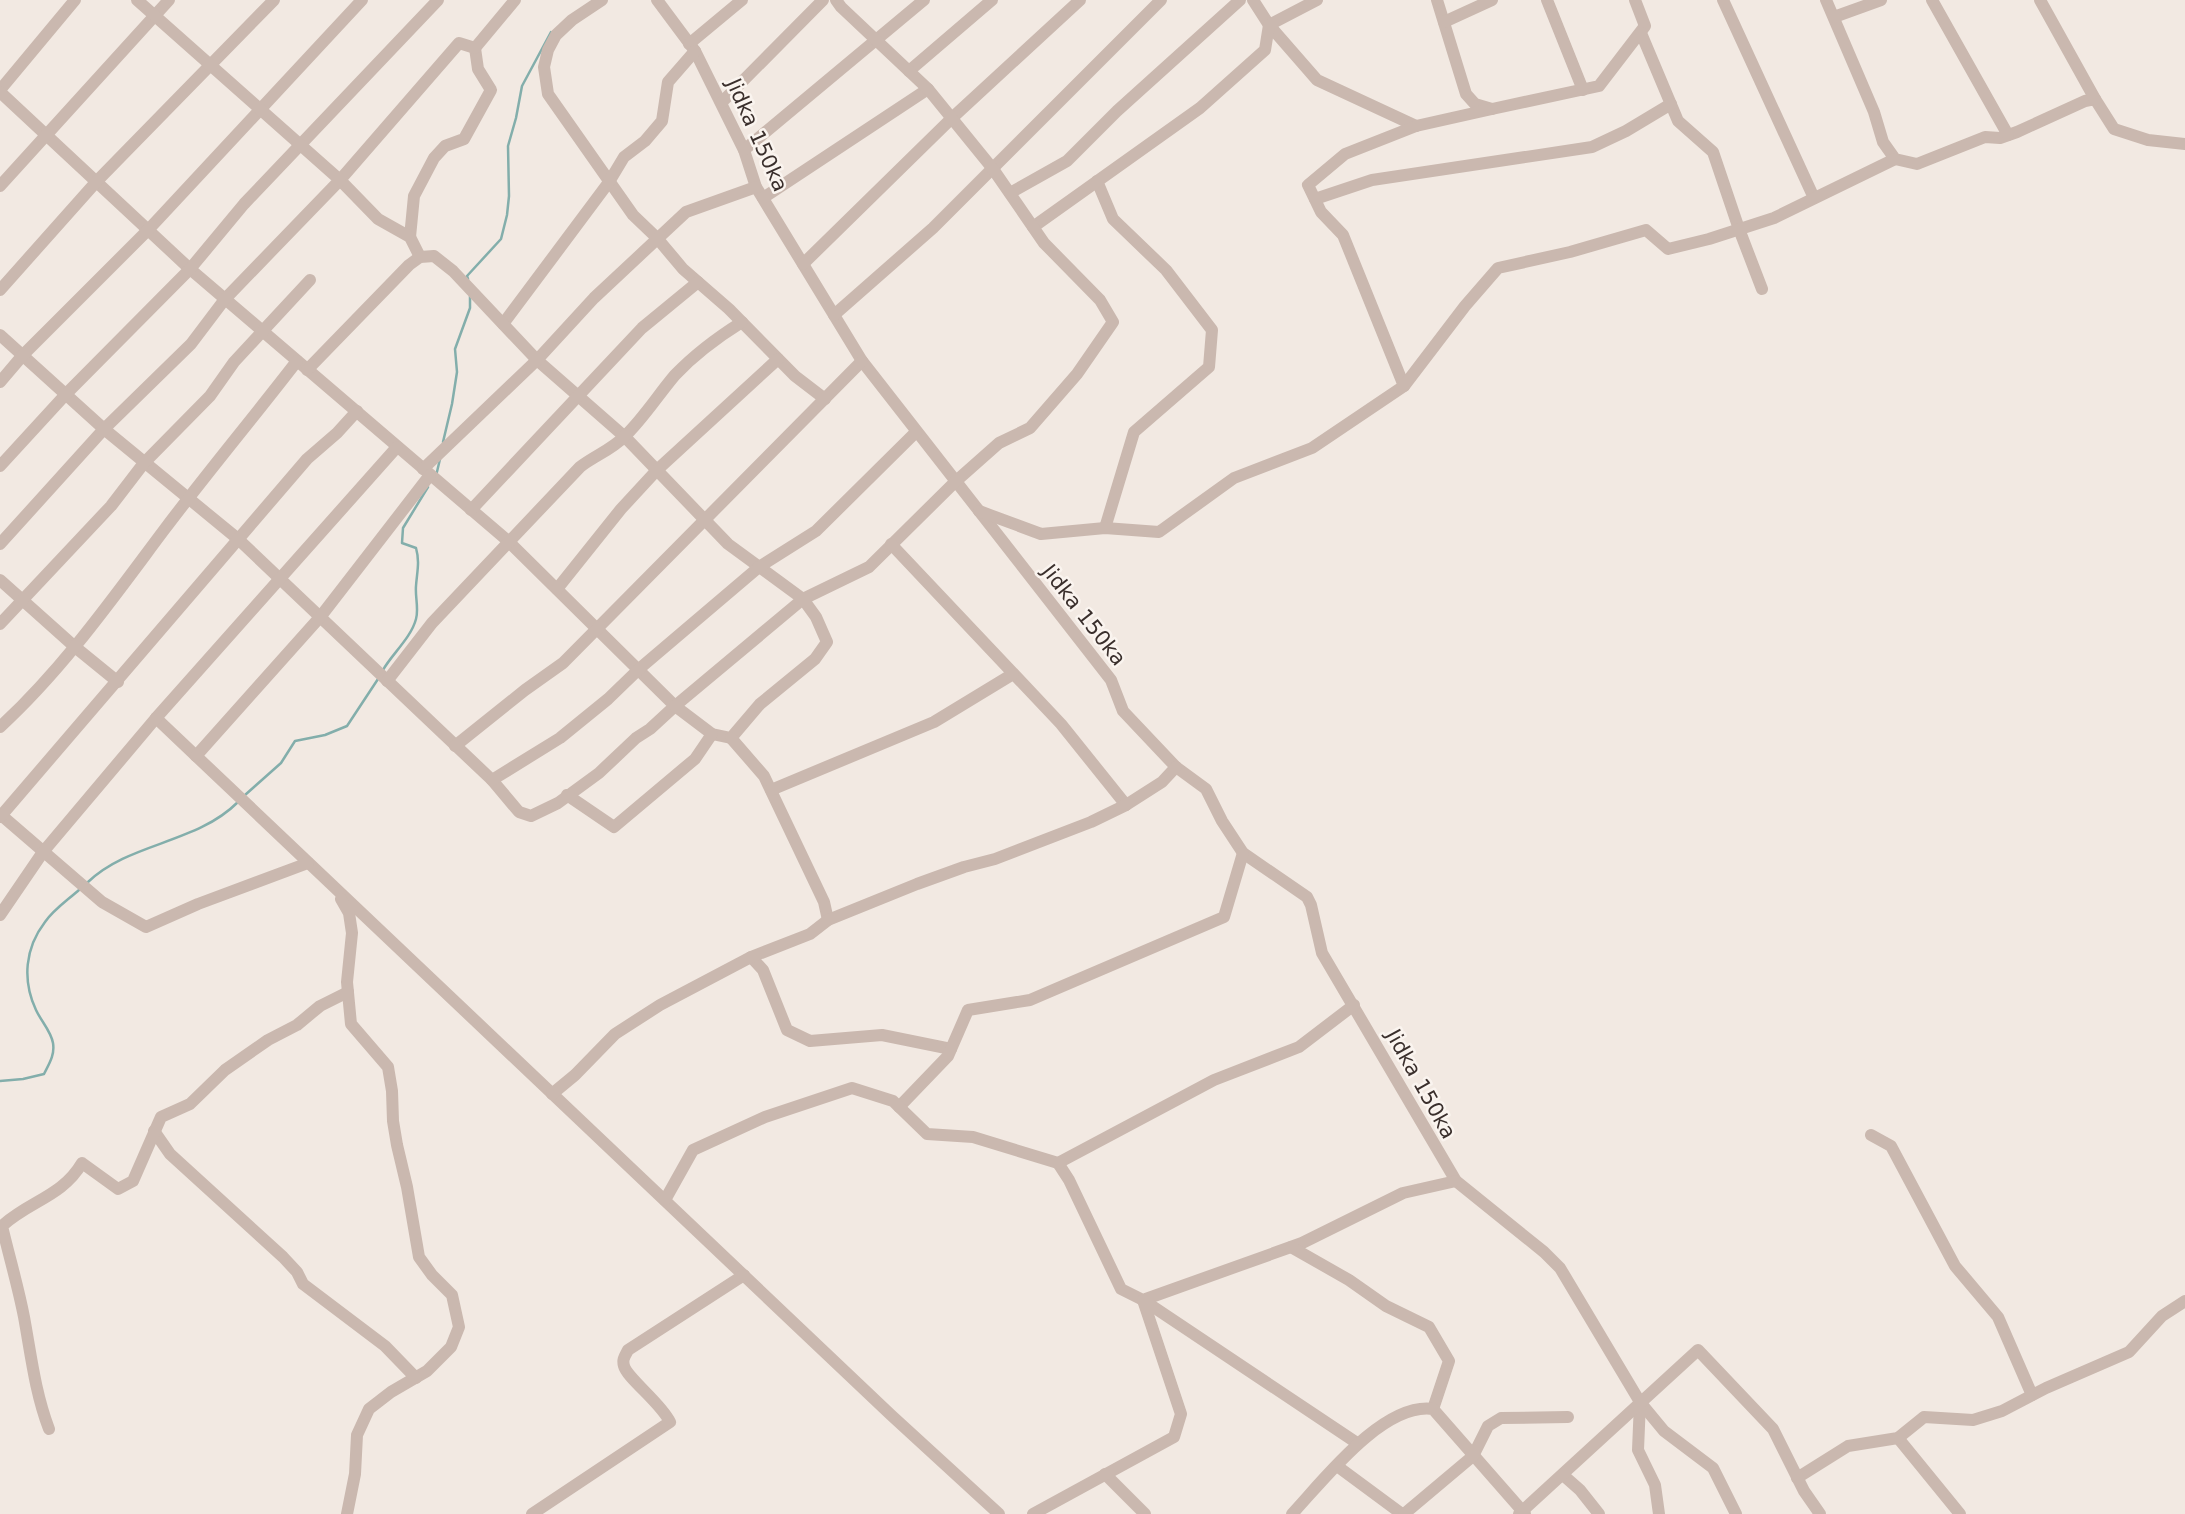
<svg xmlns="http://www.w3.org/2000/svg" width="2185" height="1514" font-family="'DejaVu Sans',sans-serif">
<style>
.lines{fill:none;stroke-linecap:round;stroke-linejoin:round}
.stream{stroke:#83aeab;stroke-width:2.5}
.minor{stroke:#cab8af;stroke-width:12}
.labels{text-anchor:middle;dominant-baseline:central;stroke-width:5;stroke-linejoin:round;paint-order:stroke}
.street-label{font-size:21px;fill:#3a2f2c;stroke:#faf4ef}
</style>
<rect width="100%" height="100%" fill="#f2e9e2"/>
<g class="lines">
<g class="stream">
<polyline points="468,279 467,276 501,239 507,215 509,196 508,146 516,118 522,86 551,32"/>
<polyline points="443,442 452,404 457,372 455,349 470,308 470,296"/>
<polyline points="436,476 440,459"/>
<path d="M383 670C392 654 411 638 416 619 419 609 415 597 416 586 417 572 420 562 416 548L402 543 403 528 428 487"/>
<polyline points="245,795 281,763 295,741 325,735 347,726 378,679"/>
<path d="M88 882C130 842 196 844 238 802"/>
<path d="M0 1081 23 1079 44 1074C49 1064 55 1055 53 1043 51 1031 41 1021 36 1010 22 980 25 948 45 922 54 909 68 900 80 889"/>
</g>
<g class="minor">
<polyline points="602,0 572,20 556,35 548,50 544,67 548,94 633,215 657,238 683,269 729,309 795,376 825,399"/>
<polyline points="657,0 695,51 744,150 756,187 862,361 1111,680 1123,711 1176,767 1206,789 1222,821 1243,853 1307,897 1311,905 1322,953 1456,1181 1544,1252 1560,1268 1640,1402 1664,1431 1713,1468 1736,1514"/>
<polyline points="1253,0 1269,25 1317,80 1416,126"/>
<polyline points="1437,0 1466,94 1475,104 1492,109 1599,86 1645,26 1635,0"/>
<polyline points="1547,0 1583,90"/>
<polyline points="1723,0 1814,198"/>
<polyline points="1826,0 1874,112 1883,142 1895,159 1917,164 1985,137 2000,138 2017,132 2085,101 2095,99 2114,129 2148,140 2185,144"/>
<polyline points="1932,0 2008,135"/>
<polyline points="2040,0 2095,99"/>
<polyline points="1834,17 1881,0"/>
<polyline points="1444,22 1492,0"/>
<polyline points="1641,33 1678,121 1713,152 1739,229 1762,289"/>
<polyline points="689,44 742,0"/>
<polyline points="909,71 992,0"/>
<polyline points="0,90 75,0"/>
<polyline points="0,92 190,269 508,541 675,706 650,729 636,738 599,773 558,803 531,816 519,812 492,780 238,539 104,429 0,335"/>
<polyline points="722,102 823,0"/>
<polyline points="744,150 924,0"/>
<polyline points="1097,181 1113,219 1166,270 1212,330 1209,367 1134,432 1105,528"/>
<polyline points="0,186 169,0"/>
<polyline points="1010,193 1067,161 1117,111 1240,0"/>
<polyline points="763,198 928,89"/>
<polyline points="1315,199 1372,180 1592,147 1626,131 1671,104"/>
<polyline points="1033,227 1200,108 1265,50 1269,25 1317,0"/>
<polyline points="410,237 414,196 434,158 445,146 464,139 491,90 478,69 475,48"/>
<polyline points="420,257 410,237 378,219 340,180 459,43 475,48 515,0"/>
<polyline points="803,264 952,118 1080,0"/>
<polyline points="0,290 97,181 274,0"/>
<polyline points="834,315 933,228 1161,0"/>
<polyline points="503,324 609,182 624,157 645,141 662,121 668,82 695,51"/>
<polyline points="307,370 409,265 420,257 434,256 453,271 537,360 625,437 728,544 803,599 816,617 827,642 815,659 760,704 731,738 712,734 675,706 803,599 869,567 955,482 999,443 1030,428 1077,374 1113,322 1100,300 1044,243 993,169 928,89 841,7 836,0"/>
<polyline points="0,382 23,355 149,229 362,0"/>
<polyline points="1404,386 1343,235 1321,212 1308,185 1345,154 1416,126 1492,109"/>
<polyline points="0,466 67,393 190,269 244,204 438,0"/>
<polyline points="423,469 537,360 594,298 686,212 756,187"/>
<polyline points="471,510 642,328 698,282"/>
<polyline points="979,511 1041,534 1105,528 1159,532 1234,478 1312,448 1404,386 1465,306 1498,268 1570,252 1646,230 1668,249 1709,239 1774,218 1895,159"/>
<polyline points="0,544 104,429 191,344 225,299 340,180 137,0"/>
<polyline points="891,544 1061,724 1126,805"/>
<polyline points="0,580 75,647 118,682"/>
<polyline points="557,589 621,509 657,470 778,359"/>
<polyline points="0,624 111,506 144,463 210,396 234,362 310,280"/>
<path d="M387 681 432 623 580 467C594 456 611 450 624 437 643 419 658 395 675 375 695 354 718 337 742 322"/>
<polyline points="156,718 891,1415 999,1514"/>
<path d="M0 727C63 669 113 598 164 530 207 473 253 418 297 361"/>
<polyline points="731,738 764,776 824,902 828,920"/>
<polyline points="455,746 525,690 563,663 862,361"/>
<polyline points="196,756 321,616 430,475"/>
<polyline points="492,780 560,738 608,699 639,669 759,567 816,531 916,432"/>
<polyline points="771,790 934,722 1013,674"/>
<polyline points="567,795 614,827 695,759 712,734"/>
<polyline points="0,814 102,902 146,927 198,904 308,863"/>
<polyline points="0,817 307,459 337,433 357,411"/>
<polyline points="341,899 349,913 352,933 347,982 351,1024 388,1067 392,1091 393,1121 397,1145 407,1187 419,1257 432,1275 452,1295 459,1327 451,1347 427,1371 391,1392 369,1409 357,1435 355,1474 347,1514"/>
<polyline points="0,915 43,852 156,718 397,447"/>
<polyline points="751,957 763,970 787,1030 810,1041 882,1035 951,1049"/>
<polyline points="552,1094 575,1075 615,1034 660,1005 751,957 810,934 828,920 917,884 964,867 995,859 1091,822 1126,805 1162,782 1176,767"/>
<polyline points="899,1107 948,1056 968,1010 1030,1000 1224,917 1243,853"/>
<polyline points="154,1131 170,1154 283,1257 297,1272 303,1284 385,1346 416,1378"/>
<polyline points="1871,1135 1891,1146 1955,1266 1998,1317 2032,1395"/>
<polyline points="1058,1163 1069,1180 1121,1289 1143,1300 1302,1243 1403,1193 1456,1181"/>
<polyline points="665,1200 693,1150 765,1117 852,1088 893,1101 927,1134 973,1137 1058,1163 1214,1080 1299,1047 1354,1005"/>
<polyline points="1291,1247 1349,1280 1386,1306 1429,1327 1449,1361 1433,1409"/>
<polyline points="1143,1300 1357,1443"/>
<polyline points="1640,1402 1638,1450 1655,1485 1659,1514"/>
<path d="M49 1429C35 1392 31 1355 24 1317 18 1286 9 1256 2 1226 29 1201 62 1197 82 1163L118 1189 133 1181 161 1117 190 1104 225 1070 268 1040 297 1025 320 1006 348 992"/>
<polyline points="1898,1438 1960,1514"/>
<polyline points="1337,1466 1402,1514"/>
<polyline points="1105,1474 1145,1514"/>
<polyline points="1563,1475 1580,1490 1599,1514"/>
<polyline points="1797,1478 1848,1446 1898,1438 1924,1417 1973,1420 2002,1411 2046,1388 2129,1352 2162,1316 2185,1301"/>
<path d="M532 1514 670 1422C661 1403 627 1378 624 1366 622 1359 625 1356 628 1350L744 1275"/>
<polyline points="1033,1514 1174,1437 1181,1414 1143,1300"/>
<path d="M1292 1514C1323 1481 1383 1402 1433 1409L1525 1514"/>
<polyline points="1404,1514 1473,1456 1488,1426 1501,1418 1568,1417"/>
<polyline points="1519,1514 1698,1350 1773,1429 1804,1491 1820,1514"/>
</g>
</g>
<g class="labels">
<g class="street-label">
<text transform="translate(757 135) rotate(66)">Jidka 150ka</text>
<text transform="translate(1084 615) rotate(52)">Jidka 150ka</text>
<text transform="translate(1421 1084) rotate(61)">Jidka 150ka</text>
</g>
</g>
</svg>
